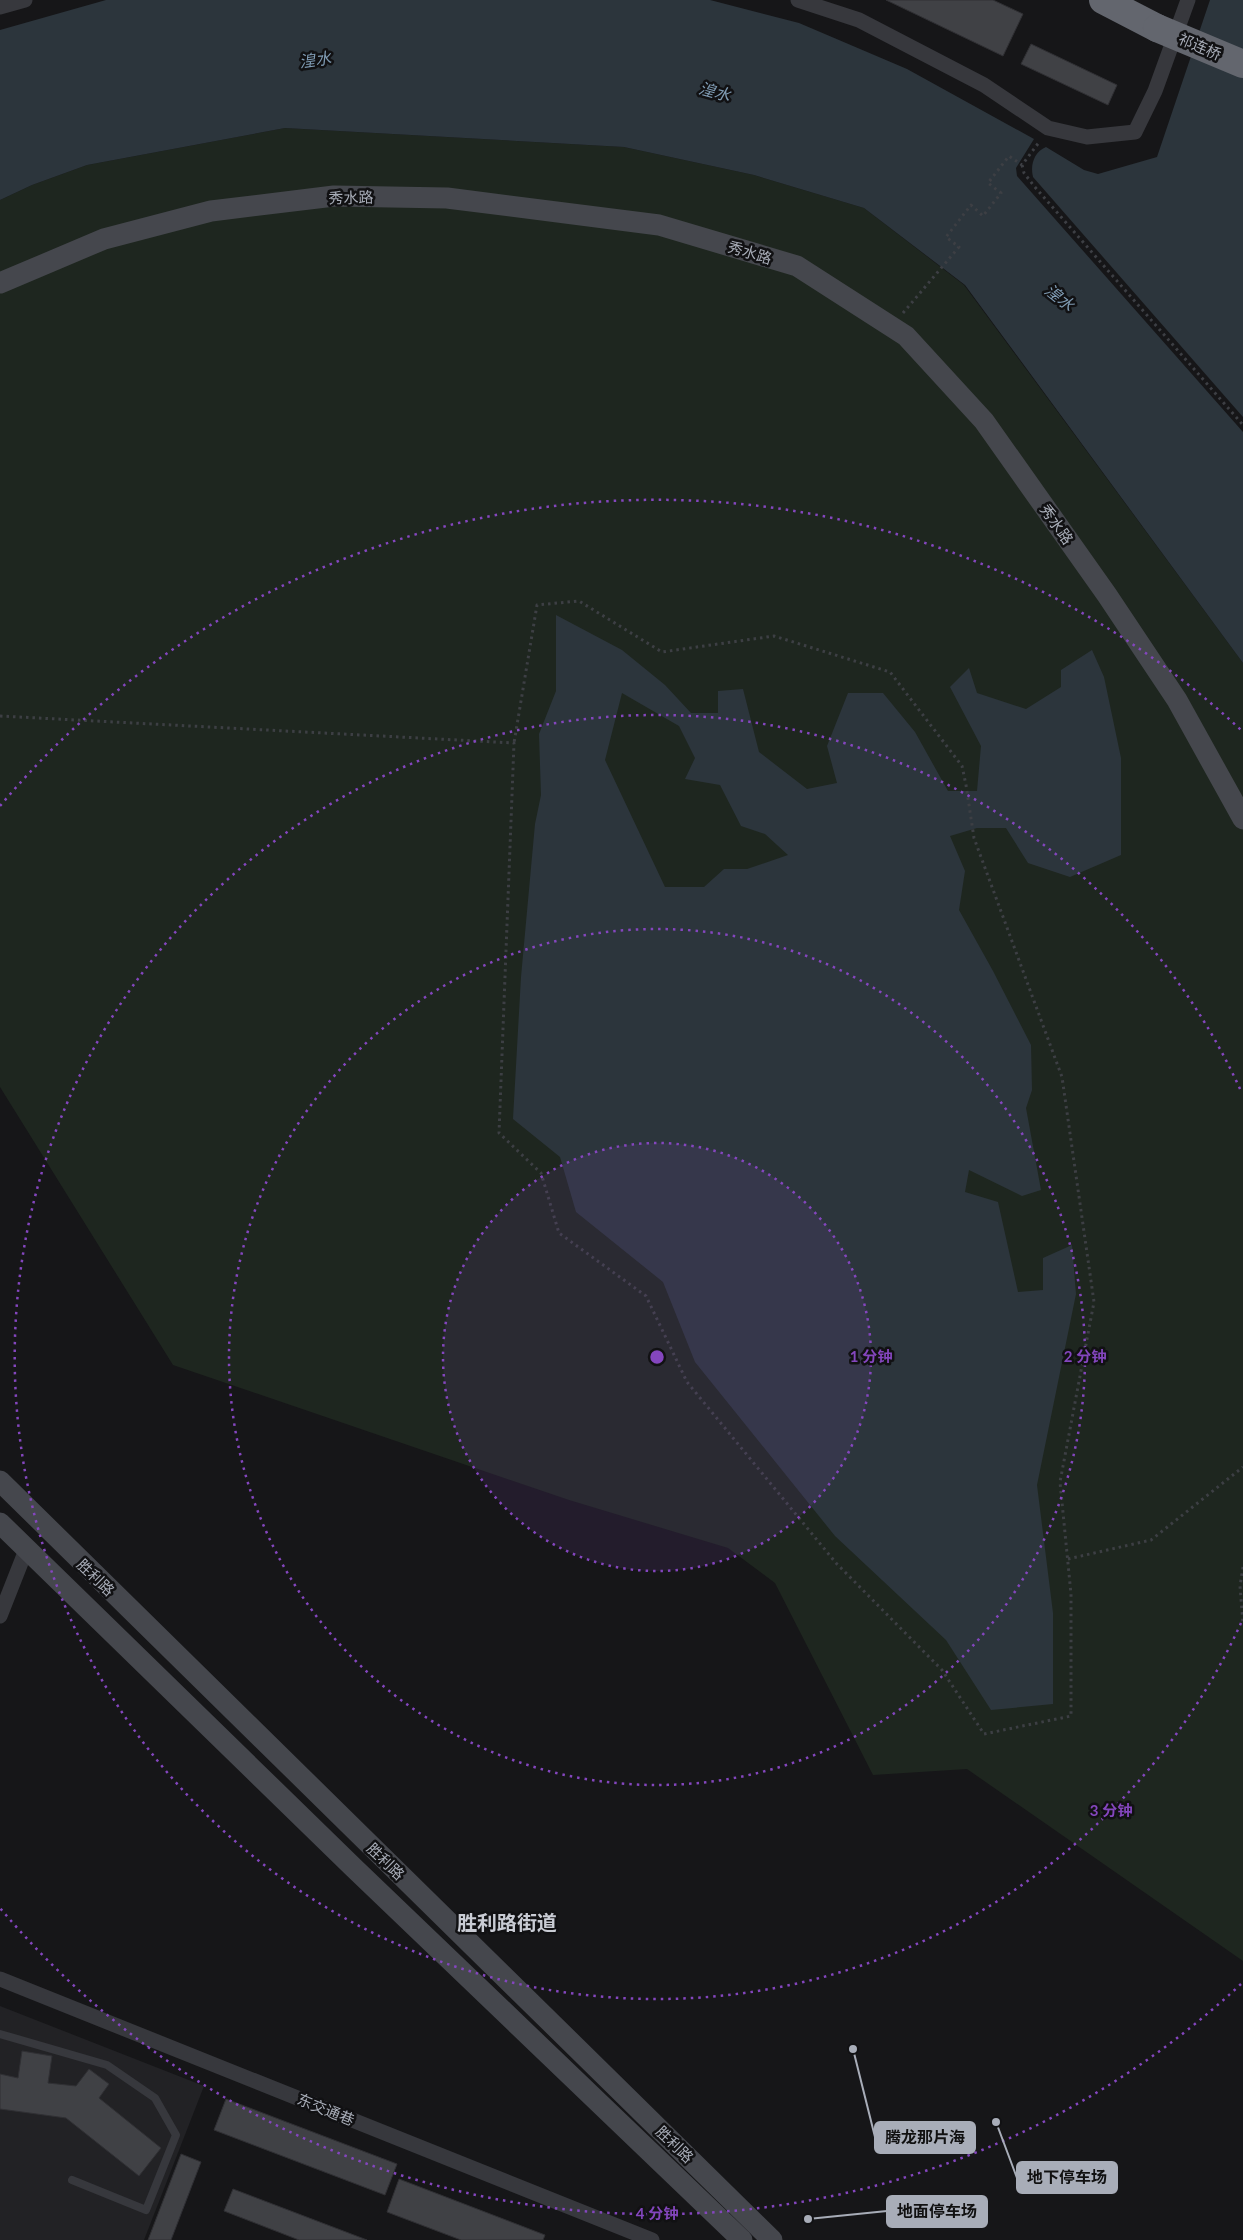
<svg xmlns="http://www.w3.org/2000/svg" width="1243" height="2240" font-family="Lato,'Noto Sans SC',sans-serif">
<style>
.built{fill:#222225}
.green{fill:#1e261f}
.water{fill:#2c353c;fill-rule:evenodd}
.building{fill:#404145;stroke:#303034}
.lines{fill:none;stroke-linecap:round;stroke-linejoin:round}
.path{stroke:#3d3f44;stroke-width:3;stroke-dasharray:2.5 4;stroke-linecap:butt}
.lane{stroke:#37383d;stroke-width:8}
.street{stroke:#37383d;stroke-width:15}
.secondary{stroke:#45474d;stroke-width:21}
.highway{stroke:#63666e;stroke-width:28}
.highway-bridge{stroke:#63666e;stroke-width:28}
.ring{fill:none;stroke:#8446be;stroke-width:2.5;stroke-dasharray:2.5 5}
.labels{text-anchor:middle;dominant-baseline:central;stroke-width:5;stroke-linejoin:round;paint-order:stroke}
.street-label{font-size:15px;fill:#a8adb8;stroke:#111113}
.water-label{font-size:16px;font-style:italic;fill:#7f9bb3;stroke:#111113}
.district-label{font-size:20px;font-weight:bold;fill:#c9ccd4;stroke:#111113}
.centre{fill:#8446be;stroke:#111113;stroke-width:2.5}
.ring-label{font-size:15px;text-anchor:middle;font-weight:bold;fill:#8446be;stroke:#111113;stroke-width:5;stroke-linejoin:round;paint-order:stroke}
.leader{fill:none;stroke:#a8adb8;stroke-width:2}
.callout-dot{fill:#a8adb8;stroke:#111113;stroke-width:2}
.callout{fill:#a8adb8;stroke:#a8adb8;stroke-width:2}
.callout-label{font-size:16px;text-anchor:middle;font-weight:bold;fill:#111}
</style>
<rect width="100%" height="100%" fill="#161618"/>
<polygon class="built" points="0,2006 204,2086 144,2240 0,2240"/>
<polygon class="green" points="285,128 624,147 754,175 864,208 964,285 1243,663 1243,1961 967,1769 873,1775 775,1583 728,1548 569,1500 173,1365 0,1087 0,200 32,185 87,165"/>
<g class="water">
<polygon points="106,0 710,0 799,23 907,69 1034,139 1016,168 1017,176 1243,432 1243,663 965,285 864,208 754,175 624,147 285,128 87,165 32,185 0,200 0,30"/>
<path d="M1210 0H1243V417L1033 177C1030 165 1034 152 1046 147L1084 170 1098 174 1157 157Z"/>
<path d="M556 615 622 650 665 685 691 713H718V691L743 689 759 752 807 789 837 783 827 746 848 693H883L915 732 948 791H977L981 746 950 687 969 668 977 693 1026 709 1061 687V670L1092 650 1104 677 1121 758V855L1070 877 1028 863 1006 828H977L950 836 965 871 959 910 993 971 1031 1045 1032 1090 1026 1108 1041 1190 1022 1196 969 1170 965 1192 998 1202 1018 1292 1043 1290V1258L1072 1245 1076 1294 1037 1485 1053 1613V1704L991 1710 946 1640 835 1536 695 1362 663 1282 576 1212 560 1157 513 1119 521 977 535 824 541 795 539 734 556 691ZM622 693 679 726 695 758 685 779 720 785 741 826 765 834 788 855 747 869H724L704 887H665L605 760Z"/>
</g>
<g class="building">
<polygon points="886,0 993,0 1023,14 1003,56"/>
<polygon points="1031,44 1117,85 1108,105 1021,64"/>
<polygon points="22,2051 52,2056 48,2083 76,2086 89,2069 109,2084 99,2098 161,2148 139,2176 66,2118 0,2109 0,2074 18,2078"/>
<polygon points="226,2099 397,2164 385,2195 214,2130"/>
<polygon points="181,2154 201,2162 171,2240 148,2240"/>
<polygon points="399,2179 545,2235 543,2240 461,2240 387,2212"/>
<polygon points="233,2189 367,2240 299,2240 224,2211"/>
</g>
<g class="lines">
<g class="path">
<polyline points="1022,165 1024,173 1034,186 1243,425"/>
<polyline points="903,313 959,247 946,237 971,205 983,216 1001,193 988,183 1009,156 1022,165 1040,141"/>
<polyline points="0,716 514,743 499,1133 541,1173 559,1233 646,1296 687,1382 836,1563 942,1670 984,1734 1071,1716 1071,1594 1060,1482 1094,1302 1062,1077 974,838 966,785 962,766 890,672 774,636 662,652 579,601 537,605 514,743"/>
<polyline points="1068,1559 1151,1540 1243,1467"/>
<polyline points="1243,1567 1240,1586 1243,1624"/>
</g>
<polyline class="lane" points="0,2034 107,2065 155,2098 176,2135 146,2210 72,2180"/>
<g class="street">
<polyline points="798,0 859,20 984,85 1048,128 1087,137 1135,132 1155,91 1188,0"/>
<polyline points="0,7 25,0"/>
<polyline points="0,1616 26,1550"/>
<polyline points="0,1979 652,2240"/>
</g>
<g class="secondary">
<polyline points="0,283 104,239 211,211 334,196 447,198 659,225 797,266 906,336 984,421 1107,595 1177,700 1243,819"/>
<polyline points="0,1481 772,2240"/>
<polyline points="0,1523 354,1868 742,2240"/>
</g>
<polyline class="highway" points="1103,0 1157,28"/>
<polyline class="highway-bridge" points="1157,28 1243,64"/>
</g>
<circle cx="657" cy="1357" r="214" fill="#8446be" fill-opacity=".12"/>
<g class="ring">
<circle cx="657" cy="1357" r="214"/>
<circle cx="657" cy="1357" r="428"/>
<path d="M1241 1623A642 642 0 1 1 1241 1091"/>
<path d="M1241 1984A857 857 0 0 1 0 1908M0 806A857 857 0 0 1 1241 730"/>
</g>
<g class="labels">
<g class="street-label">
<text transform="translate(1200 46) rotate(23)">祁连桥</text>
<text transform="translate(351 197) rotate(-1)">秀水路</text>
<text transform="translate(750 252) rotate(17)">秀水路</text>
<text transform="translate(1057 524) rotate(55)">秀水路</text>
<text transform="translate(96 1577) rotate(44)">胜利路</text>
<text transform="translate(386 1861) rotate(44)">胜利路</text>
<text transform="translate(326 2109) rotate(22)">东交通巷</text>
<text transform="translate(675 2144) rotate(44)">胜利路</text>
</g>
<g class="water-label">
<text transform="translate(315 59) rotate(-8)">湟水</text>
<text transform="translate(715 91) rotate(15)">湟水</text>
<text transform="translate(1060 297) rotate(38)">湟水</text>
</g>
<g class="district-label">
<text x="507" y="1922">胜利路街道</text>
</g>
</g>
<circle cx="657" cy="1357" r="8" class="centre"/>
<g class="ring-label">
<text x="871" y="1362">1 分钟</text>
<text x="1085" y="1362">2 分钟</text>
<text x="1111" y="1816">3 分钟</text>
<text x="657" y="2219">4 分钟</text>
</g>
<path class="leader" d="M853 2049L875 2137M996 2122L1017 2178M808 2219L887 2211"/>
<g class="callout-dot">
<circle cx="853" cy="2049" r="5"/>
<circle cx="996" cy="2122" r="5"/>
<circle cx="808" cy="2219" r="5"/>
</g>
<g class="callout">
<rect x="875" y="2122" width="100" height="31" rx="5"/>
<rect x="1017" y="2162" width="100" height="31" rx="5"/>
<rect x="887" y="2196" width="100" height="31" rx="5"/>
</g>
<g class="callout-label">
<text x="925" y="2143">腾龙那片海</text>
<text x="1067" y="2183">地下停车场</text>
<text x="937" y="2217">地面停车场</text>
</g>
</svg>
